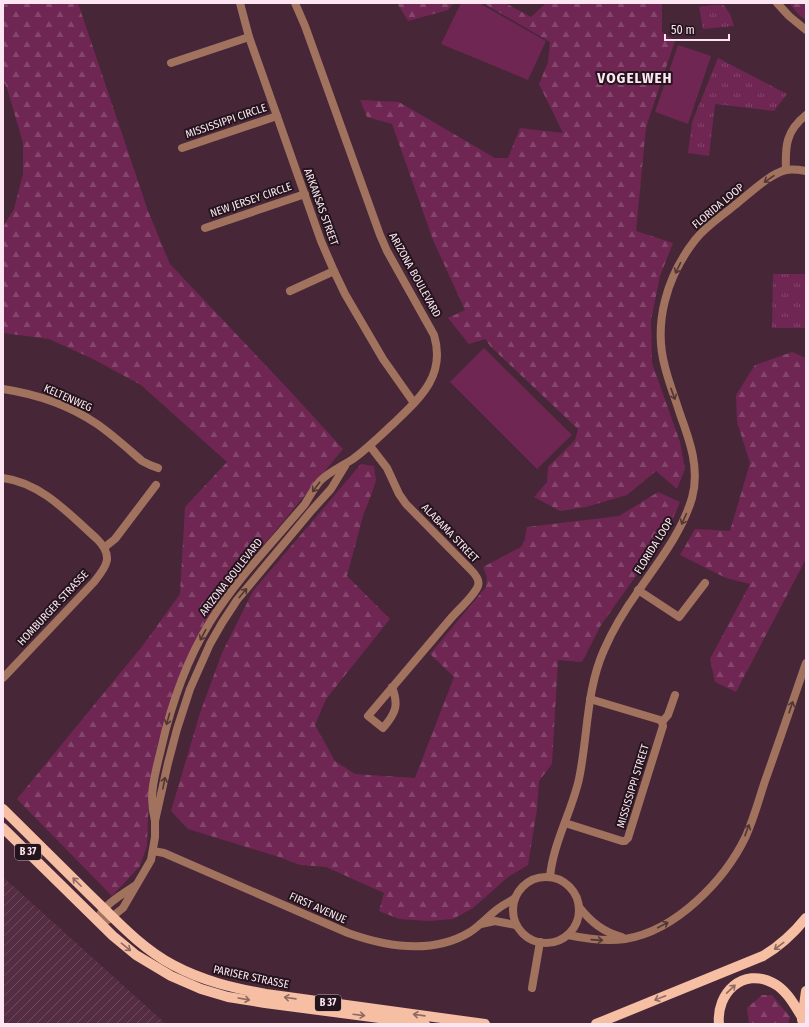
<svg xmlns="http://www.w3.org/2000/svg" width="809" height="1027" font-family="'Fira Sans Condensed',sans-serif">
<style>
.industrial{fill:url(#industrial-furrows)}
.forest{fill:url(#forest-firs)}
.park{fill:url(#park-tufts)}
.garden{fill:#6f2653}
.lines{fill:none;stroke-linecap:round;stroke-linejoin:round}
.street{stroke:#a1735e;stroke-width:8}
.primary{stroke:#f6bea3;stroke-width:10}
.oneway{stroke:#503634}
.oneway2{stroke:#8d6a60}
.labels{text-anchor:middle;dominant-baseline:central;stroke-width:4;stroke-linejoin:round;paint-order:stroke}
.shield{fill:#24151d;stroke:#bca7b1;stroke-width:1}
.shield-label{font-size:10px;font-weight:bold;fill:#fde6f1}
.street-label{font-size:11px;fill:#fde6f1;stroke:#24151d}
.district-label{font-size:15px;font-weight:bold;letter-spacing:1px;fill:#fde6f1;stroke:#24151d}
</style>
<defs>
<pattern id="industrial-furrows" width="10" height="10" patternUnits="userSpaceOnUse"><rect width="10" height="10" fill="#542d43"/><path d="M-1 1l2-2M0 10L10 0M9 11l2-2" fill="none" stroke="#6e4b5f"/></pattern>
<pattern id="forest-firs" width="22" height="20" patternUnits="userSpaceOnUse"><rect width="22" height="20" fill="#6f2653"/><path d="M5 1l3.5 6h-7zM16 11l3.5 6h-7z" fill="#84466c"/></pattern>
<pattern id="park-tufts" width="24" height="20" patternUnits="userSpaceOnUse"><rect width="24" height="20" fill="#6f2653"/><path d="M3 7l-1-3M5 7V3M7 7l1-3M15 17l-1-3M17 17v-4M19 17l1-3" fill="none" stroke="#84466c"/></pattern>
</defs>
<rect width="100%" height="100%" fill="#472638"/>
<polygon class="industrial" points="3,877 166,1024 3,1024"/>
<g class="forest">
<polygon points="3,3 78,3 148,211 170,264 290,391 343,449 239,575 181,674 157,745 149,789 147,846 140,866 112,896 17,799 144,644 180,594 185,507 227,462 141,385 93,359 49,339 3,333 3,227 14,209 23,174 23,143 7,88 3,81"/>
<polygon points="397,3 454,3 448,10 408,21"/>
<polygon points="483,3 505,3 531,17 546,3 662,3 662,32 675,41 646,127 636,231 673,243 660,276 651,320 652,363 680,442 685,469 677,489 656,471 627,495 586,507 560,511 534,497 547,482 548,467 575,440 578,429 491,347 485,339 469,344 448,318 465,310 433,240 392,124 367,117 360,100 399,102 495,158 508,158 520,128 563,133 539,84 548,62 550,42"/>
<polygon points="789,3 806,3 806,20 799,15"/>
<polygon points="792,352 806,358 806,559 736,692 715,682 710,659 750,584 726,578 680,555 695,529 730,531 750,463 737,422 736,395 755,365"/>
<polygon points="361,464 374,466 376,480 373,490 363,516 347,576 390,619 326,699 315,725 335,761 355,774 415,778 454,677 430,654 486,587 487,578 483,567 521,547 525,539 527,527 619,516 658,492 680,502 667,532 601,625 582,662 558,660 552,764 539,781 537,809 528,865 508,877 473,908 453,919 429,921 399,919 379,911 384,893 326,867 300,865 279,857 188,829 171,811 200,713 222,653 253,591"/>
<polygon points="762,995 772,995 790,1017 788,1024 749,1024 747,1008"/>
</g>
<g class="park">
<polygon points="712,5 724,5 730,14 734,26 703,29 699,7"/>
<polygon points="718,58 787,94 774,111 715,104 709,156 688,153 692,122"/>
<polygon points="773,274 806,274 806,328 772,328"/>
</g>
<g class="garden">
<polygon points="461,3 479,3 546,41 528,80 441,44"/>
<polygon points="678,45 711,56 688,124 655,112"/>
<polygon points="484,348 572,435 537,469 450,382"/>
</g>
<g class="lines">
<g class="street">
<polyline points="240,3 249,37 277,116 321,241 334,271 345,294 383,359 414,403"/>
<polyline points="777,3 789,16 806,30"/>
<polyline points="171,63 249,37"/>
<polyline points="182,148 277,116"/>
<path d="M786 170C785 146 786 131 806 115"/>
<polyline points="205,228 305,194"/>
<polyline points="290,291 334,271"/>
<path d="M3 389C36 394 69 405 97 424 113 435 127 448 142 461L150 465 158 468"/>
<path d="M370 446 387 468 399 494 406 504 471 570C475 574 480 580 478 586 474 596 459 609 452 617 424 650 396 683 368 716L383 728C396 713 399 705 392 687"/>
<path d="M3 478C42 483 70 515 97 539 114 556 107 566 94 582L3 678"/>
<polyline points="105,547 115,539 156,485"/>
<polyline points="638,590 679,617 705,583"/>
<polyline points="662,722 668,715 675,695"/>
<path d="M155 821C148 795 155 775 161 749 171 705 186 661 210 622 236 580 273 542 305 504 310 496 314 488 320 481 329 472 342 466 353 459 368 448 381 435 394 423 421 397 446 375 434 335L387 251 380 235 305 26 295 3"/>
<polyline points="565,823 622,841 625,841 628,838 663,726 662,722 660,720 590,699"/>
<path d="M153 851 164 853 348 933C387 947 432 955 470 932 481 925 489 915 499 908 504 904 510 902 515 898"/>
<circle cx="546" cy="910" r="33"/>
<path d="M550 877C553 843 572 811 579 779 588 736 586 690 604 650 613 629 626 608 639 590 659 561 682 532 692 498 700 469 690 441 680 414 675 398 669 383 665 367 653 323 667 276 695 240 706 226 722 216 735 205 749 194 769 174 786 170 792 169 800 170 806 171"/>
<path d="M136 885C124 893 101 906 97 921L108 920 123 908 151 860 155 837V821L168 763 177 729 190 689 210 644 222 623 237 600 312 510 331 489 345 466"/>
<path d="M579 907C591 922 603 932 622 937"/>
<polyline points="481,924 495,921 516,925"/>
<path d="M568 935C587 939 606 942 625 939 676 931 725 880 746 836 754 818 759 799 765 781 779 742 792 703 806 663"/>
<polyline points="532,988 540,942"/>
</g>
<g class="primary">
<path d="M3 809C32 838 61 866 90 895 116 920 141 948 173 965 203 981 233 988 266 994L485 1024"/>
<polyline points="3,828 113,936 136,955 171,976 201,989 228,997 265,1003 425,1024"/>
<polyline points="802,1020 806,991"/>
<path d="M596 1024 763 956C780 946 793 934 806 918"/>
<path d="M719 1024C716 993 743 967 773 983 787 990 795 1006 803 1019"/>
</g>
</g>
<defs><path id="oneway-shaft" d="M-6 0H5M1.5-3L5.5 0L1.5 3" fill="none" stroke-width="1.6" stroke-linecap="round" stroke-linejoin="round"/></defs>
<g class="oneway">
<use href="#oneway-shaft" transform="translate(769 179) rotate(146)"/>
<use href="#oneway-shaft" transform="translate(678 268) rotate(116)"/>
<use href="#oneway-shaft" transform="translate(673 394) rotate(70)"/>
<use href="#oneway-shaft" transform="translate(316 487) rotate(127)"/>
<use href="#oneway-shaft" transform="translate(684 519) rotate(114)"/>
<use href="#oneway-shaft" transform="translate(243 593) rotate(-50)"/>
<use href="#oneway-shaft" transform="translate(203 635) rotate(118)"/>
<use href="#oneway-shaft" transform="translate(791 707) rotate(-71)"/>
<use href="#oneway-shaft" transform="translate(168 719) rotate(106)"/>
<use href="#oneway-shaft" transform="translate(164 783) rotate(-79)"/>
<use href="#oneway-shaft" transform="translate(747 830) rotate(-70)"/>
<use href="#oneway-shaft" transform="translate(663 925) rotate(-28)"/>
<use href="#oneway-shaft" transform="translate(597 940) rotate(4)"/>
</g>
<g class="oneway2">
<use href="#oneway-shaft" transform="translate(77 882) rotate(-135)"/>
<use href="#oneway-shaft" transform="translate(779 946) rotate(143)"/>
<use href="#oneway-shaft" transform="translate(126 947) rotate(39)"/>
<use href="#oneway-shaft" transform="translate(731 989) rotate(-44)"/>
<use href="#oneway-shaft" transform="translate(290 998) rotate(-172)"/>
<use href="#oneway-shaft" transform="translate(660 998) rotate(158)"/>
<use href="#oneway-shaft" transform="translate(244 999) rotate(10)"/>
<use href="#oneway-shaft" transform="translate(359 1015) rotate(7)"/>
<use href="#oneway-shaft" transform="translate(419 1015) rotate(-172)"/>
</g>
<g class="labels">
<g class="shield">
<rect x="15" y="844" width="26" height="16" rx="3"/>
<rect x="315" y="995" width="26" height="16" rx="3"/>
</g>
<g class="shield-label">
<text x="28" y="852">B 37</text>
<text x="328" y="1003">B 37</text>
</g>
<g class="street-label">
<text transform="translate(226 121) rotate(-19)">MISSISSIPPI CIRCLE</text>
<text transform="translate(251 200) rotate(-19)">NEW JERSEY CIRCLE</text>
<text transform="translate(718 206) rotate(-40)">FLORIDA LOOP</text>
<text transform="translate(321 207) rotate(70)">ARKANSAS STREET</text>
<text transform="translate(415 275) rotate(61)">ARIZONA BOULEVARD</text>
<text transform="translate(68 398) rotate(24)">KELTENWEG</text>
<text transform="translate(450 533) rotate(46)">ALABAMA STREET</text>
<text transform="translate(654 546) rotate(-58)">FLORIDA LOOP</text>
<text transform="translate(231 577) rotate(-52)">ARIZONA BOULEVARD</text>
<text transform="translate(53 608) rotate(-47)">HOMBURGER STRASSE</text>
<text transform="translate(633 786) rotate(-73)">MISSISSIPPI STREET</text>
<text transform="translate(318 908) rotate(24)">FIRST AVENUE</text>
<text transform="translate(251 977) rotate(12)">PARISER STRASSE</text>
</g>
<g class="district-label">
<text x="635" y="78">VOGELWEH</text>
</g>
</g>
<rect width="809" height="1027" fill="none" stroke="#fde6f1" stroke-width="8"/>
<path d="M665 34v6h64v-6" fill="none" stroke="#fde6f1" stroke-width="2"/>
<text x="671" y="34" font-size="12" fill="#fde6f1" stroke="#24151d" stroke-width="3" paint-order="stroke">50 m</text>
</svg>
